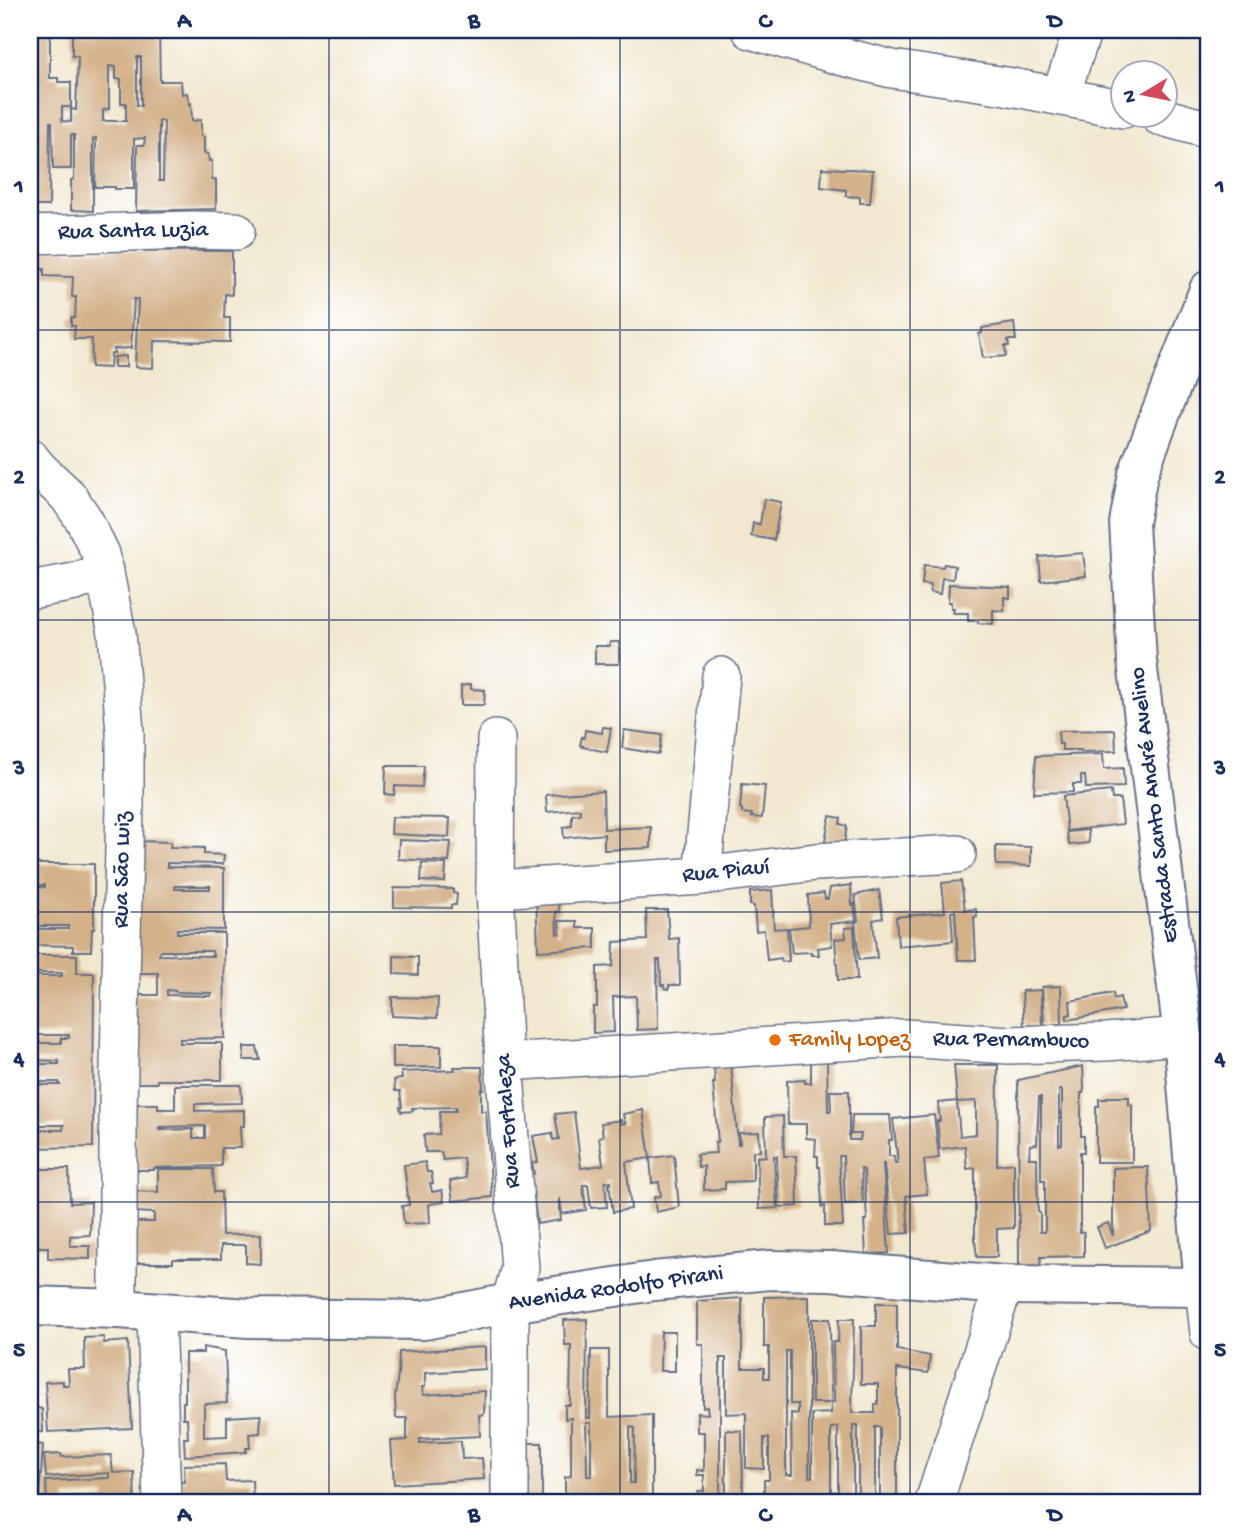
<svg xmlns="http://www.w3.org/2000/svg" width="1239" height="1532" font-family="'Gochi Hand',sans-serif">
<style>
.building{fill:#d3b189;fill-rule:evenodd}
.lines{fill:none;stroke-linecap:round;stroke-linejoin:round}
.minor-casing{stroke:#667086;stroke-width:40}
.major-casing{stroke:#667086;stroke-width:42}
.minor{stroke:#fff;stroke-width:37}
.major{stroke:#fff;stroke-width:38}
.grid{fill:none;stroke:#1b2f5e;stroke-width:2;stroke-opacity:0.55}
.food-dot{fill:#e8710a;stroke:#fff;stroke-width:2.5}
.labels{text-anchor:middle;dominant-baseline:central;stroke-width:5;stroke-linejoin:round;paint-order:stroke}
.street-label{font-size:23px;fill:#1b2f5e;stroke:#fff}
.food-label{font-size:23px;fill:#c56008;stroke:#fff;text-anchor:start}
.neatline{fill:none;stroke:#1b2f5e;stroke-width:2.5}
.grid-label{font-size:23px;text-anchor:middle;font-weight:bold;fill:#1b2f5e}
</style>
<rect width="100%" height="100%" fill="#fff"/>
<filter id="ink" filterUnits="userSpaceOnUse"><feTurbulence type="fractalNoise" baseFrequency=".0143" numOctaves="2"/><feDisplacementMap in="SourceGraphic" scale="14" xChannelSelector="R" yChannelSelector="G"/><feConvolveMatrix kernelMatrix="1 2 1 2 8 2 1 2 1" color-interpolation-filters="sRGB"/></filter>
<filter id="wash" filterUnits="userSpaceOnUse"><feTurbulence type="fractalNoise" baseFrequency=".00686" numOctaves="4" result="noise"/><feDisplacementMap in="SourceGraphic" scale="28" xChannelSelector="R" yChannelSelector="G"/><feGaussianBlur stdDeviation="1.57" result="paint"/><feColorMatrix in="noise" values="0 0 0 0 0 0 0 0 0 0 0 0 0 0 0 0 0 1.4 0 .05"/><feComposite in="paint" operator="in"/></filter>
<g filter="url(#wash)">
<rect width="100%" height="100%" fill="#f2e8d0"/>
<g id="blocks">
<g class="building">
<path d="M30 30H50V78H58V82H71V107H62V121L71 122V109L76 110 78 56H72V31L159 32 160 81H181L182 94 187 93 189 104 191 103 192 121 201 120V136L204 137V153L208 154 209 161H212V180H216V209L136 211 137 145H144L145 138 134 139V189H115V187H95L96 138 93 139V211L71 210V180L74 179V135H71V169H53L52 122H50L49 206H30ZM137 57H141V106L137 105ZM109 66 116 67V79H121V103H126V121H103V110L109 109ZM159 121H164L163 181H159Z"/>
<polygon points="822,168 873,170 870,203 860,203 860,197 846,196 846,190 821,187"/>
<polygon points="30,250 232,251 232,295 225,294 224,318 230,318 230,342 154,341 153,368 135,367 138,299 134,299 131,348 114,349 114,353 111,353 110,368 91,367 92,339 74,339 75,326 71,326 71,318 75,318 76,297 72,297 73,277 44,276 44,269 30,269"/>
<polygon points="1014,323 1016,340 1008,340 1009,346 1005,346 1006,356 983,358 979,334 982,333 982,328"/>
<polygon points="126,356 126,367 114,367 114,357"/>
<polygon points="764,499 781,502 774,540 751,536 753,523 760,524"/>
<polygon points="1083,553 1086,576 1041,581 1039,557"/>
<polygon points="944,564 955,566 953,579 942,578 940,594 930,592 931,585 922,584 924,565 943,567"/>
<polygon points="949,584 1010,587 1010,598 1004,597 1004,611 993,610 993,624 978,623 978,621 968,621 968,613 953,613 954,608 951,608 951,602 948,602"/>
<polygon points="610,642 619,642 619,664 595,664 595,646 610,646"/>
<polygon points="471,684 471,689 485,690 484,705 461,705 461,686"/>
<polygon points="603,727 611,728 607,752 582,747 583,746 580,745 582,737 584,738 585,730 602,733"/>
<polygon points="624,730 662,735 659,754 622,748"/>
<polygon points="1115,730 1116,751 1082,752 1081,750 1062,750 1062,744 1059,744 1058,731"/>
<polygon points="1103,754 1104,769 1123,768 1124,787 1086,788 1085,776 1081,776 1081,784 1073,784 1073,792 1034,793 1036,756"/>
<polygon points="386,766 424,766 422,787 395,786 394,795 385,794"/>
<polygon points="742,784 765,786 762,818 751,817 752,814 742,813 742,809 740,808"/>
<polygon points="603,791 604,829 651,827 651,848 604,850 604,834 564,838 563,827 572,826 572,815 580,814 580,809 547,812 546,795"/>
<polygon points="1111,791 1112,799 1120,799 1123,824 1067,831 1063,796"/>
<polygon points="830,816 841,818 840,824 847,826 843,850 824,846"/>
<polygon points="392,817 450,818 449,837 391,834"/>
<polygon points="1088,830 1089,843 1069,845 1067,832"/>
<polygon points="399,840 451,842 449,862 398,859"/>
<path d="M133 841 171 842 170 847 204 848V854L224 855 223 864 167 863V867L224 868V930L177 929V933H224L225 1038 180 1039V1043H222V1080H157V1083H134V995H158V973H134ZM175 886H210V889H175ZM160 951H212L213 956 159 955ZM167 990 176 991V992L212 993 211 996 167 995Z"/>
<polygon points="996,846 1031,847 1031,866 996,865"/>
<polygon points="422,863 446,864 445,882 421,881"/>
<polygon points="30,864 94,864 94,929 92,929 91,951 73,951 73,946 30,945 30,929 68,929 68,926 30,926 30,888 45,887 45,885 30,885"/>
<polygon points="961,881 965,910 976,909 977,917 974,917 976,960 958,960 955,911 951,912 953,941 898,946 896,917 945,912 942,883"/>
<polygon points="851,885 852,905 854,904 856,921 830,924 832,946 818,948 819,955 811,955 811,952 792,953 789,928 809,926 808,895 824,893 825,899 828,899 830,888"/>
<polygon points="394,888 453,889 453,893 457,894 456,905 451,905 451,908 394,907"/>
<polygon points="772,890 774,929 787,928 789,961 782,962 781,958 767,960 764,930 756,931 754,906 750,905 750,892"/>
<polygon points="879,890 883,918 873,920 877,958 859,960 855,922 858,921 855,895"/>
<polygon points="536,892 558,892 559,912 556,912 557,934 560,933 559,921 577,921 577,928 595,928 595,948 538,951"/>
<polygon points="646,910 667,910 669,939 679,938 680,985 669,985 669,989 664,988 664,985 661,985 660,960 657,960 658,1029 637,1030 636,996 613,997 614,1032 593,1033 593,1007 597,1007 597,967 613,966 614,942 647,940"/>
<polygon points="854,927 857,980 838,980 835,939 846,938 845,928"/>
<polygon points="30,955 77,955 77,973 94,973 93,1147 30,1148 30,1130 63,1130 64,1125 30,1125 30,1085 60,1085 59,1082 30,1082 30,1064 59,1064 59,1061 30,1060 30,1043 61,1043 61,1038 69,1038 69,1035 30,1035 30,976 62,976 62,973 30,973"/>
<polygon points="394,956 418,957 418,975 394,974"/>
<polygon points="1061,986 1062,1024 1044,1025 1042,987"/>
<polygon points="1041,990 1042,1025 1024,1026 1022,991"/>
<polygon points="1113,993 1114,999 1120,997 1123,1010 1067,1020 1067,1015 1071,1014 1070,1001"/>
<polygon points="392,997 438,998 437,1018 392,1016"/>
<polygon points="393,1046 441,1046 441,1067 393,1068"/>
<polygon points="244,1047 257,1047 260,1060 244,1060"/>
<polygon points="811,1060 827,1061 828,1111 831,1111 830,1091 849,1091 849,1140 860,1140 861,1134 851,1134 852,1115 890,1115 892,1140 889,1140 889,1156 894,1156 895,1163 898,1163 893,1119 934,1115 939,1158 924,1160 927,1194 906,1196 909,1233 891,1234 884,1164 883,1164 889,1253 866,1254 864,1220 867,1220 864,1170 861,1169 863,1203 845,1204 843,1156 839,1156 843,1226 825,1226 825,1206 822,1207 820,1167 818,1167 818,1156 815,1156 816,1139 806,1138 806,1124 788,1124 787,1081 805,1080 805,1083 811,1083"/>
<polygon points="731,1064 738,1144 740,1144 739,1133 759,1132 760,1151 753,1151 753,1181 725,1182 725,1189 704,1190 704,1166 698,1167 697,1154 716,1153 715,1142 718,1142 713,1083 715,1083 714,1066"/>
<path d="M954 1065H998L997 1165 1014 1163V1228L997 1229V1257H977L975 1241V1168L967 1169 965 1146 940 1149 937 1121H940L938 1103 957 1101ZM976 1101V1134L960 1136 957 1102Z"/>
<path d="M1083 1066 1084 1089 1083 1093H1081V1136H1084V1152H1080V1232H1084V1256L1041 1257 1040 1266H1019L1018 1080ZM1059 1090H1062V1144L1059 1145ZM1039 1097H1041V1180H1045V1232H1040V1213L1038 1212 1037 1158H1029L1030 1145 1037 1144Z"/>
<polygon points="454,1067 482,1067 483,1089 481,1089 481,1111 486,1111 492,1197 453,1201 450,1181 466,1178 463,1158 443,1160 441,1152 425,1152 424,1135 439,1134 440,1111 456,1111 456,1107 412,1108 413,1111 401,1112 400,1107 402,1107 400,1091 395,1091 394,1080 402,1079 401,1072 455,1070"/>
<path d="M175 1085H241L242 1103 195 1104V1111L244 1110V1126H240L241 1148H221V1166L154 1168V1170H134V1104H158V1109H175ZM205 1126V1138H193V1129L159 1130V1127Z"/>
<polygon points="1107,1097 1129,1097 1129,1105 1132,1105 1132,1162 1096,1162 1096,1106 1099,1106 1099,1099 1107,1099"/>
<polygon points="643,1110 650,1158 626,1162 631,1209 613,1212 609,1184 611,1184 611,1181 605,1182 607,1207 591,1208 588,1185 583,1185 586,1210 562,1214 560,1199 559,1200 561,1220 537,1224 531,1174 534,1174 532,1163 538,1162 533,1136 552,1133 553,1140 559,1139 555,1114 574,1112 581,1168 603,1165 599,1137 603,1136 601,1123 621,1120 621,1124 625,1123 623,1114"/>
<polygon points="783,1116 784,1156 796,1156 798,1206 779,1207 777,1156 774,1156 777,1208 759,1209 757,1157 766,1156 765,1117"/>
<polygon points="674,1155 679,1207 656,1212 654,1197 661,1196 659,1182 652,1183 650,1158"/>
<polygon points="425,1162 427,1172 431,1172 433,1183 430,1183 432,1192 442,1190 444,1202 429,1204 430,1223 404,1224 402,1206 409,1205 404,1165"/>
<polygon points="1142,1167 1148,1167 1151,1231 1105,1248 1097,1227 1108,1223 1113,1236 1113,1168"/>
<polygon points="30,1169 69,1169 70,1203 91,1202 90,1235 70,1236 70,1246 90,1246 90,1259 48,1258 48,1247 30,1247"/>
<polygon points="158,1169 213,1169 214,1192 221,1192 222,1235 261,1234 261,1264 246,1263 246,1245 221,1245 221,1259 173,1259 173,1263 133,1263 133,1222 154,1222 154,1213 133,1212 133,1191 158,1192"/>
<path d="M809 1296V1477H812V1414L831 1413V1402H834L833 1342H838L839 1319H854L852 1413H875V1404H878V1384H861V1326H876V1303H897V1350L930 1356 928 1373 897 1369V1502H858V1425H853V1502H764V1480H769V1438H764V1469L746 1468V1413L726 1414V1358H720V1502H698V1491H704V1475H697V1470L704 1471V1432H697V1413L708 1414 707 1407 703 1408V1344H697V1301L742 1298V1368H764V1378H769V1347H764V1297ZM786 1351H790V1404H798V1414L791 1413 792 1475H786ZM838 1427V1492H831V1428ZM875 1427H880V1500H875Z"/>
<path d="M587 1319 586 1418H590L591 1350H609V1417L652 1415V1502H565V1477L571 1476V1418L565 1419V1405H570L571 1345H565L564 1320ZM586 1423H591V1476H587ZM630 1427 635 1428 634 1483H630Z"/>
<polygon points="812,1319 830,1319 831,1403 812,1403"/>
<polygon points="661,1332 675,1332 675,1371 660,1371"/>
<polygon points="104,1337 104,1343 128,1341 132,1428 48,1432 45,1382 63,1381 63,1385 69,1385 68,1369 85,1369 84,1338"/>
<polygon points="203,1347 225,1351 227,1403 204,1404 204,1437 227,1436 227,1417 261,1415 260,1433 249,1434 250,1448 246,1448 246,1452 185,1456 184,1438 188,1438 187,1418 183,1418 183,1402 185,1402 185,1353 203,1353"/>
<polygon points="485,1347 485,1369 425,1373 425,1387 422,1387 423,1395 485,1391 484,1414 479,1415 480,1436 420,1439 420,1443 461,1441 462,1459 482,1458 484,1479 394,1484 391,1441 407,1440 407,1418 396,1418 395,1397 398,1375 399,1352"/>
<polygon points="30,1408 37,1408 42,1409 43,1432 32,1433 32,1443 43,1445 39,1502 30,1502"/>
<polygon points="726,1430 742,1431 743,1496 726,1497"/>
<polygon points="519,1443 542,1443 542,1502 520,1502"/>
<polygon points="61,1454 62,1457 111,1455 113,1473 134,1472 135,1502 96,1502 96,1500 105,1500 105,1495 65,1497 66,1502 47,1502 46,1481 109,1478 109,1473 46,1477 44,1455"/>
<polygon points="225,1464 226,1481 252,1480 253,1502 237,1502 236,1497 196,1500 196,1502 168,1502 167,1483 185,1482 184,1465"/>
</g>
</g>
</g>
<g filter="url(#ink)">
<use href="#blocks" fill-opacity="0" stroke="#667086" stroke-width="2"/>
<g class="lines">
<defs>
<g id="minor">
<polyline points="751,30 840,56 892,69 1006,86 1124,109"/>
<polyline points="1060,96 1083,30"/>
<polyline points="1159,116 1209,130"/>
<polyline points="30,235 192,230 236,231"/>
<polyline points="30,458 39,469 68,496 84,520 101,554 117,633 125,732 125,805 118,1110 118,1309"/>
<polyline points="30,590 75,582 105,571"/>
<polyline points="496,739 495,889 504,1062 520,1268 510,1303 510,1502"/>
<polyline points="702,876 721,676"/>
<polyline points="495,889 702,876 816,862 957,854"/>
<polyline points="504,1062 905,1038 1009,1045 1106,1042 1183,1036"/>
<polyline points="1204,1287 1209,1333"/>
<polyline points="156,1312 162,1502"/>
<polyline points="934,1502 1004,1285"/>
</g>
<polyline id="major" points="30,1306 118,1309 249,1318 424,1320 510,1303 654,1281 770,1270 830,1271 1004,1285 1204,1287 1183,1036 1137,661 1129,523 1138,474 1160,415 1209,290"/>
</defs>
<use href="#minor" class="minor-casing"/>
<use href="#major" class="major-casing"/>
<use href="#minor" class="minor"/>
<use href="#major" class="major"/>
</g>
</g>
<path class="grid" d="M329 30V1502M620 30V1502M910 30V1502M30 330H1209M30 620H1209M30 912H1209M30 1202H1209"/>
<circle class="food-dot" cx="775" cy="1040" r="7"/>
<g class="labels">
<g class="street-label">
<text transform="translate(133 232) rotate(-1)">Rua Santa Luzia</text>
<text transform="translate(1155 805) rotate(-97)">Estrada Santo André Avelino</text>
<text transform="translate(123 870) rotate(-89)">Rua São Luiz</text>
<text transform="translate(726 872) rotate(-6)">Rua Piauí</text>
<text transform="translate(1011 1041) rotate(1)">Rua Pernambuco</text>
<text transform="translate(509 1121) rotate(-94)">Rua Fortaleza</text>
<text transform="translate(616 1289) rotate(-8)">Avenida Rodolfo Pirani</text>
</g>
<g class="food-label">
<text x="789" y="1040">Family Lopez</text>
</g>
</g>
<rect width="1239" height="1532" fill="none" stroke="#fff" stroke-width="77"/>
<g transform="translate(1144 94) rotate(260)"><circle r="33" fill="#ffffff" stroke="#a4acbf" stroke-width="2"/>
<path d="M0-5L12 26L0 18L-12 26Z" fill="#d1495b"/>
<text y="-10" font-size="19" font-weight="bold" text-anchor="middle" fill="#1b2f5e">N</text>
</g>
<rect x="38" y="38" width="1162" height="1456" class="neatline"/>
<g class="grid-label">
<text x="184" y="27">A</text>
<text x="474" y="27">B</text>
<text x="765" y="27">C</text>
<text x="1055" y="27">D</text>
<text x="19" y="192">1</text>
<text x="1220" y="192">1</text>
<text x="19" y="483">2</text>
<text x="1220" y="483">2</text>
<text x="19" y="774">3</text>
<text x="1220" y="774">3</text>
<text x="19" y="1065">4</text>
<text x="1220" y="1065">4</text>
<text x="19" y="1356">5</text>
<text x="1220" y="1356">5</text>
<text x="184" y="1521">A</text>
<text x="474" y="1521">B</text>
<text x="765" y="1521">C</text>
<text x="1055" y="1521">D</text>
</g>
</svg>
